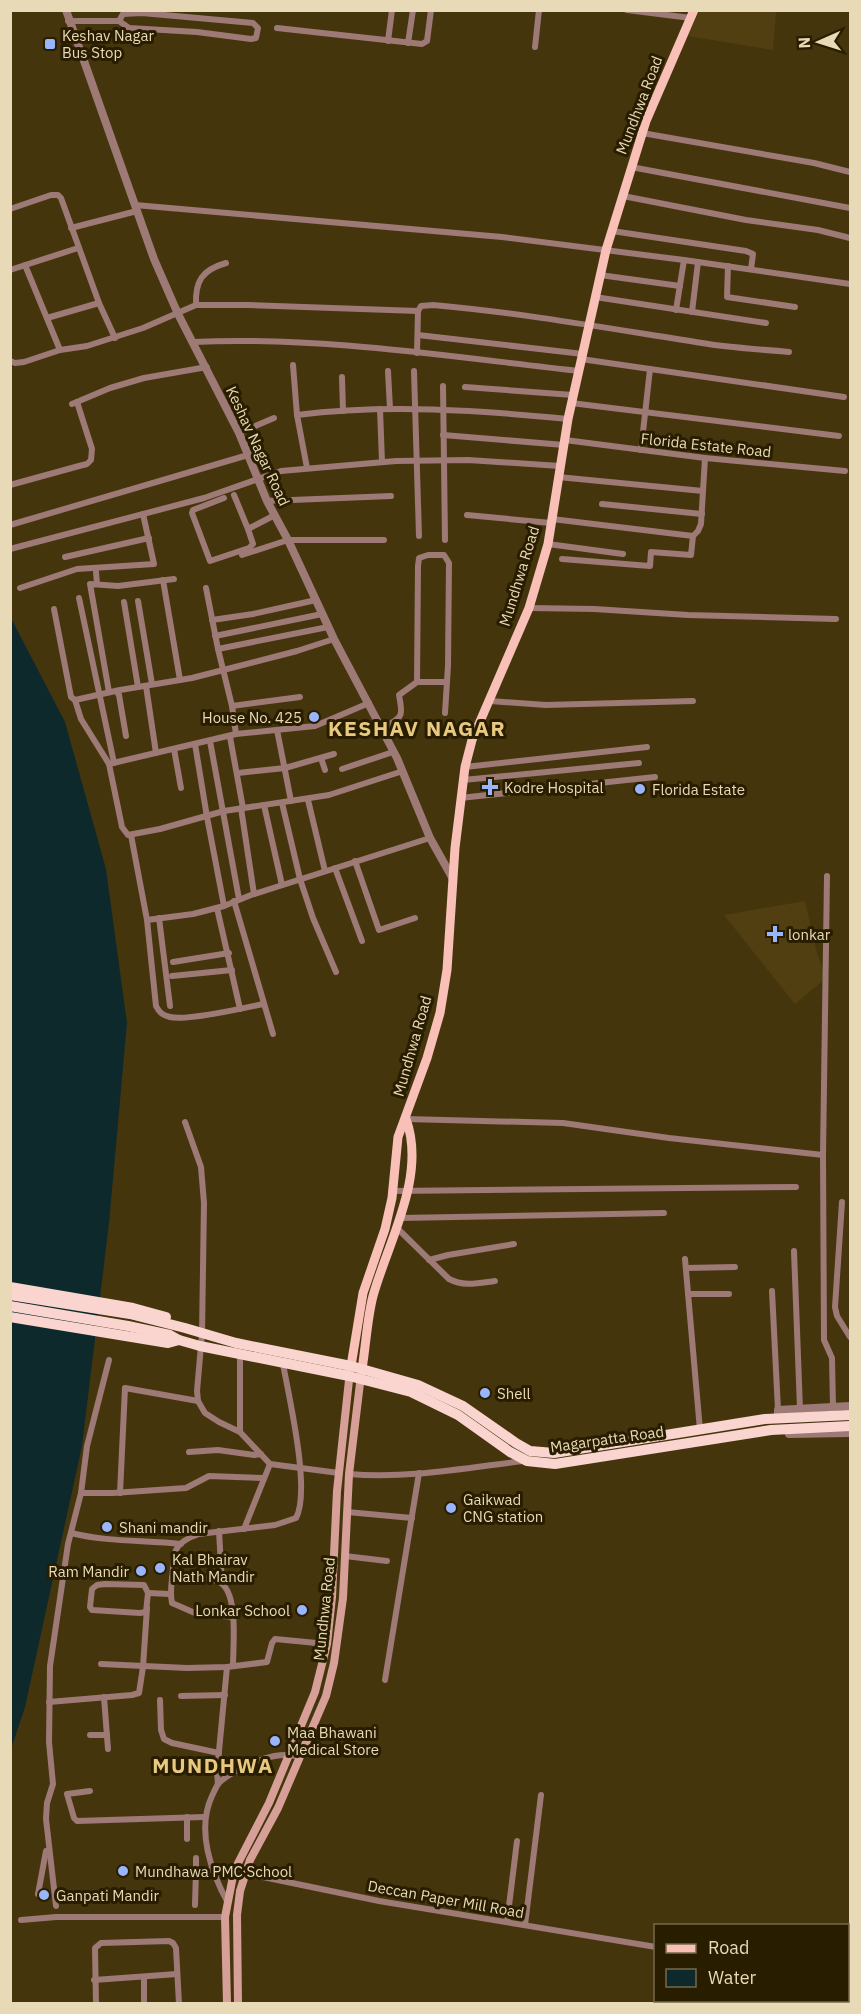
<svg xmlns="http://www.w3.org/2000/svg" width="861" height="2014" font-family="'IBM Plex Sans',sans-serif">
<style>
.built{fill:#513f12}
.water{fill:#0e292c}
.lines{fill:none;stroke-linecap:round;stroke-linejoin:round}
.minor{stroke:#9d7a75;stroke-width:6}
.tertiary{stroke:#9d7a75;stroke-width:8}
.secondary{stroke:#d69f98;stroke-width:8}
.primary{stroke:#f9c0b8;stroke-width:9}
.trunk{stroke:#fad4cf;stroke-width:10}
.poi-dot{fill:#98b5fd;stroke:#291d00;stroke-width:2}
.labels{text-anchor:middle;dominant-baseline:central;stroke-width:6;stroke-linejoin:round;paint-order:stroke}
.poi-label{font-size:15px;fill:#e9dab7;stroke:#291d00;text-anchor:start}
.street-label{font-size:15px;fill:#e9dab7;stroke:#291d00}
.district-label{font-size:21px;font-weight:bold;letter-spacing:1.5px;fill:#e8c97f;stroke:#291d00}
</style>
<rect width="100%" height="100%" fill="#45350d"/>
<g class="built">
<polygon points="699,11 776,11 773,50 688,36"/>
<polygon points="805,901 817,953 826,978 795,1004 724,915"/>
</g>
<polygon class="water" points="11,618 65,722 106,869 127,1023 109,1223 82,1446 25,1707 11,1749"/>
<g class="lines">
<g class="minor">
<polyline points="627,10 691,18"/>
<polyline points="68,21 119,21 129,28 197,32 251,39 256,38 258,28 253,23 142,13 123,14 119,21"/>
<polyline points="277,28 422,44 427,41 431,10"/>
<polyline points="388,41 392,10"/>
<polyline points="408,43 413,10"/>
<polyline points="535,47 539,10"/>
<polyline points="642,133 814,163 850,172"/>
<polyline points="631,167 850,208"/>
<polyline points="623,196 746,220 818,230 850,238"/>
<polyline points="135,205 502,237 684,260 850,284"/>
<polyline points="10,209 51,195 58,195 61,198 99,303 115,338"/>
<polyline points="71,228 137,211"/>
<polyline points="612,231 746,251 753,254 751,269"/>
<polyline points="25,265 60,350"/>
<polyline points="728,266 727,297 795,307"/>
<polyline points="10,270 78,248"/>
<polyline points="600,275 680,286"/>
<polyline points="595,297 766,323"/>
<path d="M196 305C195 281 202 270 226 263"/>
<polyline points="676,310 684,260"/>
<polyline points="692,312 698,262"/>
<polyline points="47,318 99,303"/>
<polyline points="418,335 583,354"/>
<path d="M193 342C322 336 451 357 579 371"/>
<path d="M417 353 418 311 421 306 433 305C523 313 612 329 702 343 730 348 760 349 789 352"/>
<polyline points="581,359 844,397"/>
<polyline points="10,361 15,363 24,362 60,350 87,346 143,328 196,305 248,305 418,311"/>
<polyline points="293,365 297,415 307,468"/>
<polyline points="388,371 390,409"/>
<polyline points="414,371 419,536"/>
<polyline points="342,377 343,411"/>
<polyline points="443,386 445,540"/>
<polyline points="465,387 573,395"/>
<polyline points="571,403 839,436"/>
<polyline points="72,404 110,388 144,378 207,367"/>
<polyline points="380,409 382,462"/>
<path d="M297 415C386 404 478 410 568 419"/>
<polyline points="239,433 274,418"/>
<polyline points="443,435 564,445"/>
<polyline points="565,440 705,458 845,471"/>
<polyline points="641,450 650,369"/>
<polyline points="558,477 703,491"/>
<polyline points="10,485 79,466 87,464 91,460 92,449 77,402"/>
<polyline points="234,495 248,529 275,515"/>
<polyline points="224,498 193,510 192,513 210,561 249,548 253,544 248,529"/>
<polyline points="267,501 391,496"/>
<polyline points="602,504 702,514"/>
<polyline points="467,515 551,523"/>
<polyline points="552,519 693,536 698,531 701,524 705,458"/>
<polyline points="10,525 248,455"/>
<polyline points="548,544 623,554"/>
<polyline points="10,549 204,498 281,471 396,461 468,460 560,466"/>
<polyline points="242,555 288,540 384,540"/>
<polyline points="65,557 149,538"/>
<polyline points="562,559 650,566 651,552 691,555 693,536"/>
<polyline points="96,572 97,584"/>
<polyline points="163,580 180,680"/>
<polyline points="20,588 77,569 154,564 143,514"/>
<polyline points="206,588 218,649 232,706 236,734"/>
<polyline points="79,598 114,763"/>
<polyline points="138,601 152,684"/>
<polyline points="124,602 138,687"/>
<polyline points="529,608 594,609 688,615 836,619"/>
<polyline points="54,609 71,697 75,700 120,690 192,678 297,651 334,639"/>
<polyline points="212,620 253,614 316,600"/>
<polyline points="215,636 322,614"/>
<polyline points="218,649 328,627"/>
<polyline points="417,682 447,682"/>
<polyline points="146,686 156,753"/>
<polyline points="116,691 119,695 126,736"/>
<polyline points="109,692 90,584 118,586 174,579"/>
<polyline points="75,700 81,719 109,764 122,827 128,835 160,829 224,811 329,795 403,771"/>
<polyline points="490,701 546,705 693,701"/>
<polyline points="232,706 300,697"/>
<path d="M382 729C401 716 404 720 399 695L417 682 418 566 419 558 428 555H444L449 563 448 666 445 713"/>
<polyline points="277,730 291,801"/>
<polyline points="230,737 243,808"/>
<polyline points="210,741 239,899"/>
<polyline points="195,744 207,817 224,906"/>
<polyline points="174,749 181,788"/>
<polyline points="321,758 325,770"/>
<polyline points="109,764 236,734 315,726 369,703"/>
<polyline points="465,767 647,747"/>
<polyline points="342,769 393,752"/>
<polyline points="238,773 285,768 334,754"/>
<polyline points="463,780 639,763"/>
<polyline points="460,798 655,777"/>
<polyline points="308,800 325,871"/>
<polyline points="282,803 300,879 313,918 336,972"/>
<polyline points="264,805 282,885"/>
<polyline points="241,808 254,894"/>
<path d="M131 835 147 920 156 1006C159 1012 162 1015 170 1017 186 1021 245 1008 263 1004"/>
<polyline points="355,861 379,930 415,918"/>
<polyline points="335,868 362,941"/>
<polyline points="827,876 823,1155 824,1340 832,1358 833,1407"/>
<polyline points="234,901 273,1034"/>
<polyline points="217,908 240,1009"/>
<polyline points="159,918 170,1006"/>
<polyline points="147,920 193,914 224,906 251,895 430,838"/>
<polyline points="173,962 229,953"/>
<polyline points="172,976 232,970"/>
<polyline points="406,1119 563,1123 669,1138 823,1155"/>
<polyline points="185,1122 201,1167 204,1203 202,1334 197,1391 198,1401 205,1413 219,1422 240,1432 270,1464 339,1473"/>
<polyline points="393,1191 796,1187"/>
<polyline points="842,1202 835,1307 837,1316 850,1337"/>
<polyline points="400,1218 664,1213"/>
<path d="M396 1227 449 1279C464 1287 479 1283 495 1281"/>
<polyline points="794,1251 800,1409"/>
<polyline points="685,1259 700,1430"/>
<polyline points="429,1260 448,1255 514,1244"/>
<polyline points="686,1268 735,1267"/>
<polyline points="772,1291 778,1410"/>
<polyline points="688,1294 729,1294"/>
<polyline points="240,1432 240,1355"/>
<polyline points="189,1452 218,1450 254,1455 261,1454"/>
<path d="M349 1474C407 1479 466 1468 523 1461"/>
<polyline points="81,1493 113,1493 186,1488 209,1476 264,1478"/>
<polyline points="120,1493 125,1388 198,1401"/>
<polyline points="347,1512 412,1518"/>
<polyline points="244,1529 270,1464"/>
<polyline points="219,1531 222,1583"/>
<path d="M71 1533C106 1542 144 1540 181 1544"/>
<polyline points="345,1556 387,1561"/>
<path d="M172 1578C186 1578 206 1576 219 1582 239 1591 233 1647 233 1666"/>
<polygon points="105,1584 144,1585 148,1593 146,1612 140,1613 92,1610 90,1607 92,1589 97,1585"/>
<polyline points="148,1593 170,1594"/>
<path d="M233 1617 195 1613 172 1603C170 1594 171 1587 172 1579 175 1553 170 1544 199 1534L275 1525 296 1518C311 1491 289 1397 283 1364"/>
<polyline points="101,1664 187,1668 227,1667 267,1662 272,1643 275,1639 327,1644"/>
<polyline points="385,1680 419,1473"/>
<polyline points="181,1696 225,1695"/>
<polyline points="104,1697 108,1749"/>
<polyline points="160,1700 161,1730 164,1739 172,1743 219,1753"/>
<polyline points="49,1702 132,1695 139,1693 143,1667 147,1608"/>
<polyline points="90,1735 107,1735"/>
<polyline points="218,1784 217,1772 227,1667"/>
<polyline points="90,1791 67,1794 74,1818 77,1821 204,1817"/>
<polyline points="187,1839 187,1817"/>
<polyline points="196,1858 196,1870"/>
<polyline points="234,1871 379,1901 656,1947"/>
<polyline points="38,1894 46,1851"/>
<path d="M228 1903C211 1872 196 1830 212 1796 214 1792 216 1787 218 1784 226 1775 240 1769 250 1764 267 1757 282 1752 300 1757"/>
<polyline points="195,1905 196,1870 213,1870"/>
<polyline points="56,1906 46,1819 47,1803 53,1784 49,1742 50,1666 68,1544 81,1493 87,1446 109,1360"/>
<polyline points="21,1920 56,1917 225,1917"/>
<polyline points="507,1922 517,1841"/>
<polyline points="525,1925 541,1795"/>
<polyline points="144,1977 144,2004"/>
<polyline points="94,1980 177,1974"/>
<polyline points="848,1982 850,1982"/>
<polyline points="96,2004 95,1948 101,1943 169,1941 173,1943 176,1948 179,2004"/>
<polyline points="807,2004 808,2000"/>
<polyline points="823,2004 823,2000"/>
</g>
<g class="tertiary">
<polyline points="66,10 154,259 178,314 239,433 267,501 288,540 334,639 397,758 430,838 453,879"/>
<polyline points="778,1418 778,1410 850,1406"/>
<polyline points="789,1434 850,1433"/>
</g>
<g class="secondary">
<polyline points="227,2004 225,1917 234,1871 269,1803 315,1692 327,1644 332,1597 337,1491 350,1371"/>
<polyline points="238,2004 237,1915 240,1891 250,1860 278,1808 326,1696 334,1663 343,1598 349,1474 361,1375"/>
</g>
<g class="primary">
<polyline points="351,1366 363,1293 385,1229 392,1198 398,1137 427,1058 440,1013 447,970 455,848 465,767 472,740 529,608 548,544 568,419 606,250 646,121 694,10"/>
<path d="M362 1369C366 1345 367 1319 373 1296 388 1242 427 1176 406 1119"/>
</g>
<g class="trunk">
<polyline points="10,1287 133,1308 166,1317"/>
<polyline points="10,1295 130,1314 185,1328 236,1343 351,1366 418,1385 463,1406 516,1443 530,1451 554,1453 765,1419 850,1415"/>
<polyline points="10,1306 128,1326 170,1335 179,1340 200,1346 349,1376 411,1392 458,1415 510,1452 527,1461 555,1464 771,1430 850,1426"/>
<polyline points="10,1317 168,1343 179,1340"/>
</g>
</g>
<g class="poi-dot">
<rect x="44" y="38" width="12" height="12" rx="3"/>
<circle cx="314" cy="717" r="6"/>
<path d="M487 778h6v6h6v6h-6v6h-6v-6h-6v-6h6z"/>
<circle cx="640" cy="789" r="6"/>
<path d="M772 925h6v6h6v6h-6v6h-6v-6h-6v-6h6z"/>
<circle cx="485" cy="1393" r="6"/>
<circle cx="451" cy="1508" r="6"/>
<circle cx="107" cy="1527" r="6"/>
<circle cx="160" cy="1568" r="6"/>
<circle cx="141" cy="1571" r="6"/>
<circle cx="302" cy="1610" r="6"/>
<circle cx="275" cy="1741" r="6"/>
<circle cx="123" cy="1871" r="6"/>
<circle cx="44" cy="1895" r="6"/>
</g>
<g class="labels">
<g class="poi-label">
<text x="62" y="35">Keshav Nagar<tspan x="62" dy="17">Bus Stop</tspan></text>
<text x="302" y="717" text-anchor="end">House No. 425</text>
<text x="504" y="787">Kodre Hospital</text>
<text x="652" y="789">Florida Estate</text>
<text x="788" y="934">lonkar</text>
<text x="497" y="1393">Shell</text>
<text x="463" y="1499">Gaikwad<tspan x="463" dy="17">CNG station</tspan></text>
<text x="119" y="1527">Shani mandir</text>
<text x="172" y="1559">Kal Bhairav<tspan x="172" dy="17">Nath Mandir</tspan></text>
<text x="129" y="1571" text-anchor="end">Ram Mandir</text>
<text x="290" y="1610" text-anchor="end">Lonkar School</text>
<text x="287" y="1732">Maa Bhawani<tspan x="287" dy="17">Medical Store</tspan></text>
<text x="135" y="1871">Mundhawa PMC School</text>
<text x="56" y="1895">Ganpati Mandir</text>
</g>
<g class="street-label">
<text transform="translate(639 105) rotate(-69)">Mundhwa Road</text>
<text transform="translate(706 445) rotate(6)">Florida Estate Road</text>
<text transform="translate(258 446) rotate(65)">Keshav Nagar Road</text>
<text transform="translate(519 576) rotate(-73)">Mundhwa Road</text>
<text transform="translate(412 1046) rotate(-74)">Mundhwa Road</text>
<text transform="translate(607 1439) rotate(-8)">Magarpatta Road</text>
<text transform="translate(324 1609) rotate(-84)">Mundhwa Road</text>
<text transform="translate(446 1899) rotate(10)">Deccan Paper Mill Road</text>
</g>
<g class="district-label">
<text x="417" y="728">KESHAV NAGAR</text>
<text x="213" y="1765">MUNDHWA</text>
</g>
</g>
<rect width="861" height="2014" fill="none" stroke="#e9dab7" stroke-width="24"/>
<rect x="654" y="1924" width="195" height="78" fill="#291d00" stroke="#766949" stroke-width="1.5"/>
<rect x="666" y="1944" width="30" height="9" fill="#f9c0b8" stroke="#766949" stroke-width="1.5"/>
<text x="708" y="1954" font-size="18" fill="#e9dab7">Road</text>
<rect x="666" y="1969" width="30" height="18" fill="#0e292c" stroke="#766949" stroke-width="1.5"/>
<text x="708" y="1984" font-size="18" fill="#e9dab7">Water</text>
<g transform="translate(819 42) rotate(267)" stroke="#291d00" stroke-width="4.5" paint-order="stroke">
<path d="M0-4.5L10 22L0 15L-10 22Z" fill="#e9dab7"/>
<text y="-9" font-size="16" font-weight="bold" text-anchor="middle" fill="#e9dab7">N</text>
</g>
</svg>
